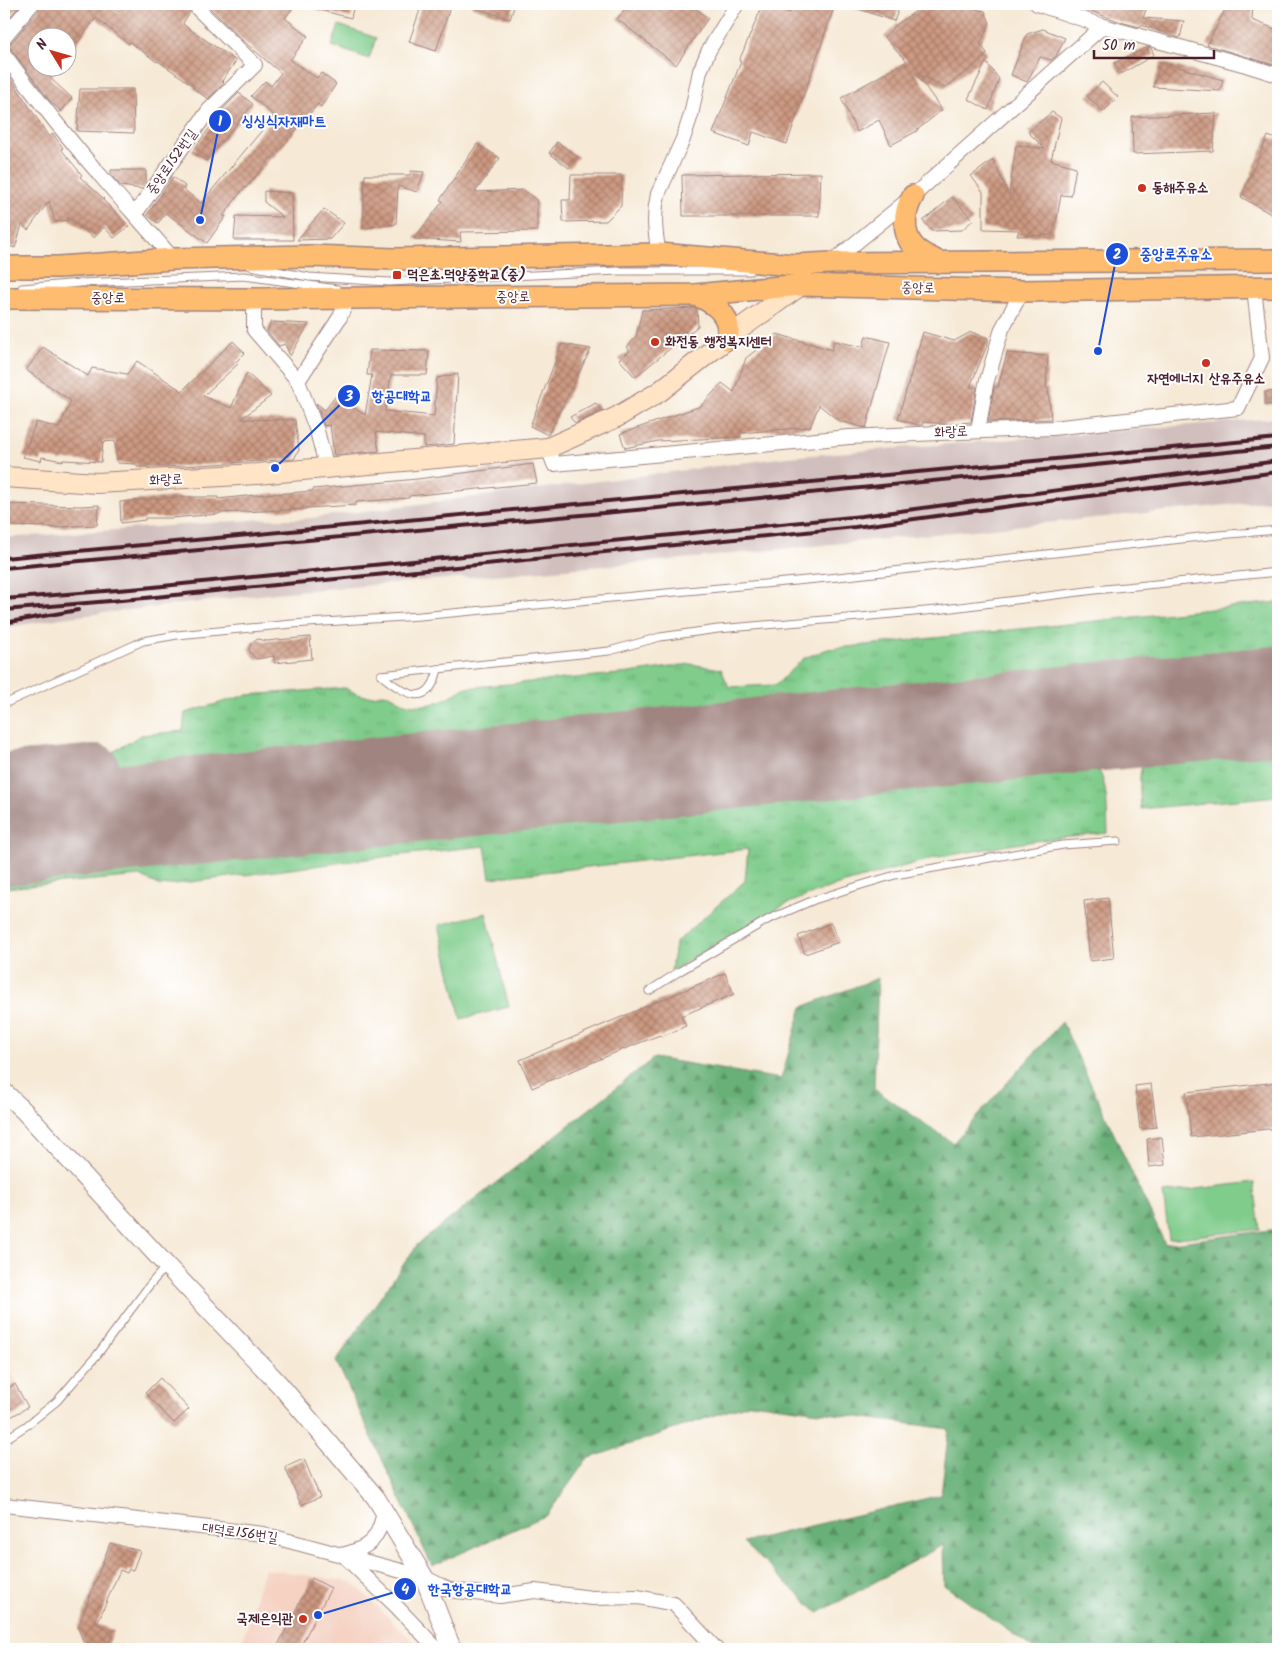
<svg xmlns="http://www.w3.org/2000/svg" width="1282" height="1653" font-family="Kalam,'Poor Story',sans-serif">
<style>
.built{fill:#f5d2c2}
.railway{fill:#d1bfbd}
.grass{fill:url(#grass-tufts);stroke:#64765b}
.forest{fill:url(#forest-firs);stroke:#586851}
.pitch{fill:#7fcc8b;stroke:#64765b}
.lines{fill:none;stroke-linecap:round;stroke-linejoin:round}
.taxiway{stroke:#a08480;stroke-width:44}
.runway{stroke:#a08480;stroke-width:109}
.building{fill:url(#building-cross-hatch)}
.service-casing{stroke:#a08480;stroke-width:9}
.minor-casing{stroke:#a08480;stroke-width:16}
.tertiary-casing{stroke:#a08480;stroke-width:20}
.secondary-casing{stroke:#a08480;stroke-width:22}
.primary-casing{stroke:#a08480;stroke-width:24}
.service{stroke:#fff;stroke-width:7}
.minor{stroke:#fff;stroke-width:14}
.tertiary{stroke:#fff;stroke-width:18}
.secondary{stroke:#ffe4c6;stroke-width:20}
.primary{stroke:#febc70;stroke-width:21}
.rail{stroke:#4a1f2b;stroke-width:4}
.poi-dot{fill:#c8321e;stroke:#fff;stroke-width:2}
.labels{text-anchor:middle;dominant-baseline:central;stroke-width:4;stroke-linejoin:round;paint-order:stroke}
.street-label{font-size:14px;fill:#4a1f2b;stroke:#fff}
.poi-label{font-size:14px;font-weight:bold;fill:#4a1f2b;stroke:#fff;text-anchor:start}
.leader{fill:none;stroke:#1d4ed8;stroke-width:2}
.callout-dot{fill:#1d4ed8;stroke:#fff;stroke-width:2}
.mark-label{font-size:15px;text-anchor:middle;font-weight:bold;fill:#fff}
.callout-label{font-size:15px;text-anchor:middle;font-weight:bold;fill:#1d4ed8;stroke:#fff;stroke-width:4;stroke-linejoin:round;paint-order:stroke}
</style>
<defs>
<pattern id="grass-tufts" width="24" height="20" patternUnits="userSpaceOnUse" patternTransform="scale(1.25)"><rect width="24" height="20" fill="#7fcc8b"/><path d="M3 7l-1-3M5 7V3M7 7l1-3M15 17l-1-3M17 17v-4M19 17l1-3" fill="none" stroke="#6faf78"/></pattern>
<pattern id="forest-firs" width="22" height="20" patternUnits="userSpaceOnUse" patternTransform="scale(1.25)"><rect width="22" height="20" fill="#67b077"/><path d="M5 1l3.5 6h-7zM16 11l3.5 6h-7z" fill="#578f62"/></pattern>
<pattern id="building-cross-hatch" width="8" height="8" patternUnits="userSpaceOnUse" patternTransform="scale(1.25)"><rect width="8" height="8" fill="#cc9981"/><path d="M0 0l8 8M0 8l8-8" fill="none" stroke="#a87c6a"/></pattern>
</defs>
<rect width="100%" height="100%" fill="#fff"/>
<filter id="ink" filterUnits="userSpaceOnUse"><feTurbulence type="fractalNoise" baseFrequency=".02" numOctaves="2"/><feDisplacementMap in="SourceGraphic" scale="10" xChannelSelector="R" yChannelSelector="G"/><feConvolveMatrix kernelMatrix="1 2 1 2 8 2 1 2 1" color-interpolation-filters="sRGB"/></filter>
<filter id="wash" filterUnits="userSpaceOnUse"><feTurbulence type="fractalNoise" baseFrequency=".0096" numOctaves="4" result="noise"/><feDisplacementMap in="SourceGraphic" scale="20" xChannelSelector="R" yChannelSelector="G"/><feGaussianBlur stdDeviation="1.12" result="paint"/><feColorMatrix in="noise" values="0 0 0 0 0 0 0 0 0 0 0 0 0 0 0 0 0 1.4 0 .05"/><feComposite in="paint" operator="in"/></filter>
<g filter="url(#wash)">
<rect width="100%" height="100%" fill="#f6e9d5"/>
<g class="built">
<polygon points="4,1362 18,1384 4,1394"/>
<polygon points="264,1569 352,1582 421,1649 240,1649"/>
</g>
<polygon class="railway" points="1278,418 1278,500 662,561 276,593 61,618 4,628 4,538 265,519 302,519 787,457"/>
<g class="grass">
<path d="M1278 602V680L83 802 85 781 108 778 110 754 141 735 183 731 185 713 247 695 345 688C353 692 362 697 371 696 375 696 379 694 383 694 394 695 399 702 408 704 429 709 447 699 464 688L630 673 690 664 721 669 729 687 776 685 804 658 828 649Z"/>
<path d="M1278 729V796L1141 809C1139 775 1135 754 1171 738Z"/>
<path d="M1064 750C1111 755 1106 797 1108 833L1034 841 933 858 828 888 784 905 671 971 675 943 745 881 748 849 490 878 485 846 391 856 160 886 140 876 4 888V855Z"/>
</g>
<polygon class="forest" points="878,978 874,1089 953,1143 1062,1022 1165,1244 1278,1229 1278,1649 1034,1649 944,1585 943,1545 818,1613 743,1542 941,1495 949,1429 751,1403 587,1459 547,1515 432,1566 336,1361 417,1245 654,1058 781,1079 802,1007"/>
<g class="pitch">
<polygon points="339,25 376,38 369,59 332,46"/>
<polygon points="486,913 509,1007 461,1019 439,925"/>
<polygon points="1254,1182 1260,1229 1169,1239 1163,1193"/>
</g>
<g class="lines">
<g class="taxiway">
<path d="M32 772C59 784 49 800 65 814 70 819 78 820 84 822"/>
<polyline points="4,775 97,766"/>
</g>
<polyline class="runway" points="4,831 84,822 1106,716 1278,700"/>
</g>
<g id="blocks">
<g class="building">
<polygon points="4,4 21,4 4,24"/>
<polygon points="41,4 107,4 119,12 125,4 191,4 189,8 190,12 183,23 184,25 236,61 222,81 224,83 208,99 193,88 194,86 158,61 157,62 130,42 129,44 96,18 68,55 68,38 38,38 38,68 58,68 50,78 72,98 61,112 50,101 11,49 5,45 11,43 39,10"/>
<polygon points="211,4 296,4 285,18 308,36 290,60 317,78 321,73 336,84 321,107 318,104 272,159 271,158 246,188 245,187 223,216 226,216 207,243 166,213 158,223 147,215 173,177 185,186 183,189 201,203 274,116 251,96 265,81 271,86 281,73 242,40 210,8"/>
<polygon points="313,4 354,4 351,18 312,8"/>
<polygon points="422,4 451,4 436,51 409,42"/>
<polygon points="472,4 515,4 510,19 472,7"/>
<polygon points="629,4 689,4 708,18 676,65 617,19"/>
<polygon points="763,4 790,13 794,4 835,4 787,144 753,132 749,146 713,133 741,62 739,61"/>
<polygon points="850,4 901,4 894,21 850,6"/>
<polygon points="926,4 950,4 985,11 990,23 980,44 987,53 983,58 945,88 915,72 942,110 917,130 917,131 891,145 879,120 857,132 841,98 907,61 884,37 896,25"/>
<polygon points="1076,4 1148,4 1143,18 1184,21 1180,38 1141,25 1140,27 1124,23 1076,6"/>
<polygon points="1228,4 1253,4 1252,20 1278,30 1278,66 1207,45"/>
<polygon points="1043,29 1065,38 1056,56 1051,60 1040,57 1027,82 1011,75 1027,34"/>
<polygon points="1148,47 1151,48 1154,55 1121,74 1114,63"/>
<polygon points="986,62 999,79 988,110 968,99"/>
<polygon points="1161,62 1223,80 1220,91 1153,87"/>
<polygon points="4,68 49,137 53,134 63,148 61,149 82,175 80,177 104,199 103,200 129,226 114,238 104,227 94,238 67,217 68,220 55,222 49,201 28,230 22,225 15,248 4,244"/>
<polygon points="1102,82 1118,97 1103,112 1087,96"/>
<polygon points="80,89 133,89 134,133 77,131"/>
<polygon points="239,93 253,104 206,161 192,152 223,110 222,110"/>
<polygon points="1052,112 1061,118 1051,160 1076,167 1071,196 1061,195 1057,218 1052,235 1017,236 1019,230 983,229 983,192 971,176 993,160 1009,195 1016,145 1045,149 1028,132"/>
<polygon points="1216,113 1213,151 1133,154 1132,117"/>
<polygon points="1268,136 1278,140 1278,218 1241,197"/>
<polygon points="557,142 578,157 569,168 549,153"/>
<polygon points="477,144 500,158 475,192 524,190 537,201 537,231 460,232 461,242 414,239 443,201 440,200"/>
<polygon points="111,170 146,170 146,184 142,189 121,186 111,175"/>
<polygon points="411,171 424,172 417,192 398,186 396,224 363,228 365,175 410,175"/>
<polygon points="821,173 819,216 683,216 682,175"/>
<polygon points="571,175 622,175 621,206 606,221 563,222 562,200 570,200"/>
<polygon points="264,191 292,193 293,240 234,240 236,216 283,217 264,202"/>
<polygon points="952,197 973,220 962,230 932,231 923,221"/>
<polygon points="324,209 344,223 330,239 297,240"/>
<polygon points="694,308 697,309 698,326 635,377 619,359 630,351 627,347 636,337 642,310"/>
<polygon points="271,322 309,324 290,356 285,344 279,346 267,331"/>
<polygon points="923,332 954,341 971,332 988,338 988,343 970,387 977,387 971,422 946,424 923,422 922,425 918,425 898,419"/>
<polygon points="777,334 832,350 834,341 863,347 866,336 890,342 866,428 839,421 819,405 810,427 740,433 741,437 658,441 625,448 620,434 701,406 722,383 734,392 746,358"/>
<polygon points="233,341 245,353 236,362 238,364 203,396 231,408 247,373 271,396 241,419 295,420 299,450 294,459 165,467 137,467 137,464 117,463 115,441 103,442 101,462 63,460 62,461 42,457 41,461 23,457 36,422 59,428 71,401 26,370 43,347 88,376 92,368 127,374 137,361 182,391"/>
<polygon points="562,344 591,349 548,435 530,426"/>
<polygon points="370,350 429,351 427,375 391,375 385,411 434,416 437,378 458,374 454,444 424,447 424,437 376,432 379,451 334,455 330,425 324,426 316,403 325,410 336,396 365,415 372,375 367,375"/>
<polygon points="1007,353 1048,356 1046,388 1048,388 1051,419 988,422 994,387 998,387"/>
<polygon points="1278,391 1278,404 1265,405 1265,392"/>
<polygon points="596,403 602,411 575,423 570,417"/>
<polygon points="533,464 537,483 409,496 409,498 356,502 356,505 306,508 306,509 219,513 219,514 171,518 145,518 145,520 121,523 120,502 175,497 218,497 218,499 275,493 275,494 313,491 313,489 417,479"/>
<polygon points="4,504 81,506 99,505 97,525 74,526 52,528 52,527 4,526"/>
<polygon points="310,637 312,659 274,663 274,656 256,659 250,652 249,648 252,642 258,639 266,641"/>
<polygon points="1108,898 1114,958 1090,961 1084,901"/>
<polygon points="831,923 839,942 805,954 798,936"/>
<polygon points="725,973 734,994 681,1016 686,1026 661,1037 660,1035 624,1049 532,1088 520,1060"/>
<polygon points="1278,1082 1278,1128 1191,1137 1186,1092"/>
<polygon points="1151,1084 1157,1127 1140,1129 1135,1086"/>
<polygon points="1162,1137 1165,1165 1149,1167 1147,1139"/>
<polygon points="160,1378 189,1409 174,1423 145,1393"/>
<polygon points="15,1384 28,1407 4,1421 4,1391"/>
<polygon points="304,1459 320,1497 301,1505 285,1467"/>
<polygon points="110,1543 140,1551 133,1570 129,1569 127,1573 120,1570 97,1624 114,1631 106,1649 92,1645 86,1649 78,1628"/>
<polygon points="312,1578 331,1588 299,1649 276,1649"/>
</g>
</g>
</g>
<g filter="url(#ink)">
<use href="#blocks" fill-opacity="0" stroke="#a08480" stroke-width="1"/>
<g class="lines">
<defs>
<g id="service">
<polyline points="250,266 309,277 389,282 618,271 750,271"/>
<polyline points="22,288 80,283 244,276 337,289"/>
<polyline points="381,675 609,651 660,637 718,629 860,617 936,610 1095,590 1278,572"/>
<path d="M381 675C404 694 429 710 438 669"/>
<polyline points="4,704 143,641 177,635 292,624 420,616 838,577 1218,535 1278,530"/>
<polyline points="649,991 680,971 769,919 814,900 858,886 895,875 1063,845 1118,841"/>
<polyline points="4,1440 26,1426 57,1401 97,1355 148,1287 166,1266"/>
</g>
<g id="minor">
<polyline points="1037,4 1103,26 1246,65 1278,75"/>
<polyline points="4,37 32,4"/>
<path d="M4 54C38 101 74 146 112 189 133 213 153 235 173 259"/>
<polyline points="135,214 209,110 255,65 198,9 202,4"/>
<path d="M659 254C655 233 653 215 658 194L683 139 691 115 700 71 709 50 737 4"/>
<polyline points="831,263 913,196 1103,26"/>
<polyline points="254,299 254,330 298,381 317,431 327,469"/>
<polyline points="298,381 340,317 348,298"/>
<polyline points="978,431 986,384 1002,329 1022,291"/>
<polyline points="548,448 554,464 849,437 1052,428 1238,408 1262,358 1254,288"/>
<polyline points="4,1505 263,1534 424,1577 449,1590 500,1596 535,1591 592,1598 638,1597 674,1604 716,1649"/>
<path d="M342 1555C370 1548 379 1539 384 1511"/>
<polyline points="345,1557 396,1606 437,1649"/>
</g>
<polyline id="tertiary" points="4,1092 24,1111 166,1265 279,1384 376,1498 424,1577 452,1649"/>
<polyline id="secondary" points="4,477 97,483 257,474 548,448 617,417 659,392 738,330 805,282"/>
<g id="primary">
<path d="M913 196C904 211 901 234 915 248 921 254 931 258 939 262"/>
<polyline points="4,267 59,267 173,259 310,256 395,259 659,254 795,265 831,263 1278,260"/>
<path d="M695 295C714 302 733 316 727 339"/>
<polyline points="4,298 254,299 695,295 801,285 1022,291 1278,287"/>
</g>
</defs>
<use href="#service" class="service-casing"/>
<use href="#minor" class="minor-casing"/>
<use href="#tertiary" class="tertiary-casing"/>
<use href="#secondary" class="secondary-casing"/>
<use href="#primary" class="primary-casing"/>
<use href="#service" class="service"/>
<use href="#minor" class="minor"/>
<use href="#tertiary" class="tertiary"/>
<use href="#secondary" class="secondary"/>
<use href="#primary" class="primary"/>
<g class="rail">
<polyline points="4,558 1278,438"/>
<polyline points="4,568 658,508 1278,447"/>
<polyline points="4,599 143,588 862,516 1278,461"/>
<polyline points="4,610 145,598 855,527 1011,506 1278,472"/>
<polyline points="4,623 78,610"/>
</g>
</g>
</g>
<g class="poi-dot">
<circle cx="1142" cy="188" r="5"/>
<rect x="392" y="270" width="10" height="10" rx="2.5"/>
<circle cx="655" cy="342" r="5"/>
<circle cx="1206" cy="363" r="5"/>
<circle cx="303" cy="1619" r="5"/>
</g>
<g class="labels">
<g class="street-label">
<text transform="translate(172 162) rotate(-55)">중앙로152번길</text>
<text transform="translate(918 288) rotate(1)">중앙로</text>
<text transform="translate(513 297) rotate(-1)">중앙로</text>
<text x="108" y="298">중앙로</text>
<text transform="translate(951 432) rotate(-3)">화랑로</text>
<text transform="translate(166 480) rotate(-3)">화랑로</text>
<text transform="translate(240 1533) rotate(8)">대덕로156번길</text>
</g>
<g class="poi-label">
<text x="1152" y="188">동해주유소</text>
<text x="407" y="275">덕은초.덕양중학교(중)</text>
<text x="665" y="342">화전동 행정복지센터</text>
<text x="1206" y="379" text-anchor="middle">자연에너지 산유주유소</text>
<text x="293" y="1619" text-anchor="end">국제은익관</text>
</g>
</g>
<path class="leader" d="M200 220L220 121M1098 351L1117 254M275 468L349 396M318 1615L405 1589"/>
<g class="callout-dot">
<circle cx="200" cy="220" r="5"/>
<circle cx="1098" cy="351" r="5"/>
<circle cx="275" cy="468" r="5"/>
<circle cx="318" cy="1615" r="5"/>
<circle cx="220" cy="121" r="12"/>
<circle cx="1117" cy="254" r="12"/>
<circle cx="349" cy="396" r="12"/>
<circle cx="405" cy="1589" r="12"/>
</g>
<g class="mark-label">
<text x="220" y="126">1</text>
<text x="1117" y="259">2</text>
<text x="349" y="401">3</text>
<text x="405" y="1594">4</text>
</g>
<g class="callout-label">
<text x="284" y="126">싱싱식자재마트</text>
<text x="1176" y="259">중앙로주유소</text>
<text x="402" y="401">항공대학교</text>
<text x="470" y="1594">한국항공대학교</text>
</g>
<rect width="1282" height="1653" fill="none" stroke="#fff" stroke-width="20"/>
<g transform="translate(52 52) rotate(307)"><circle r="24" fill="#ffffff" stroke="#b7a5aa"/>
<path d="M0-4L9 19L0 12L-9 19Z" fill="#c8321e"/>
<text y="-8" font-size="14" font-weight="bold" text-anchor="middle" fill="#4a1f2b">N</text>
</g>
<path d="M1094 50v8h120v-8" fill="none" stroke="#4a1f2b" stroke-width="2.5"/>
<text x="1102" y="50" font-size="15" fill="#4a1f2b" stroke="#ffffff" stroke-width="4" paint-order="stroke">50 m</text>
</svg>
